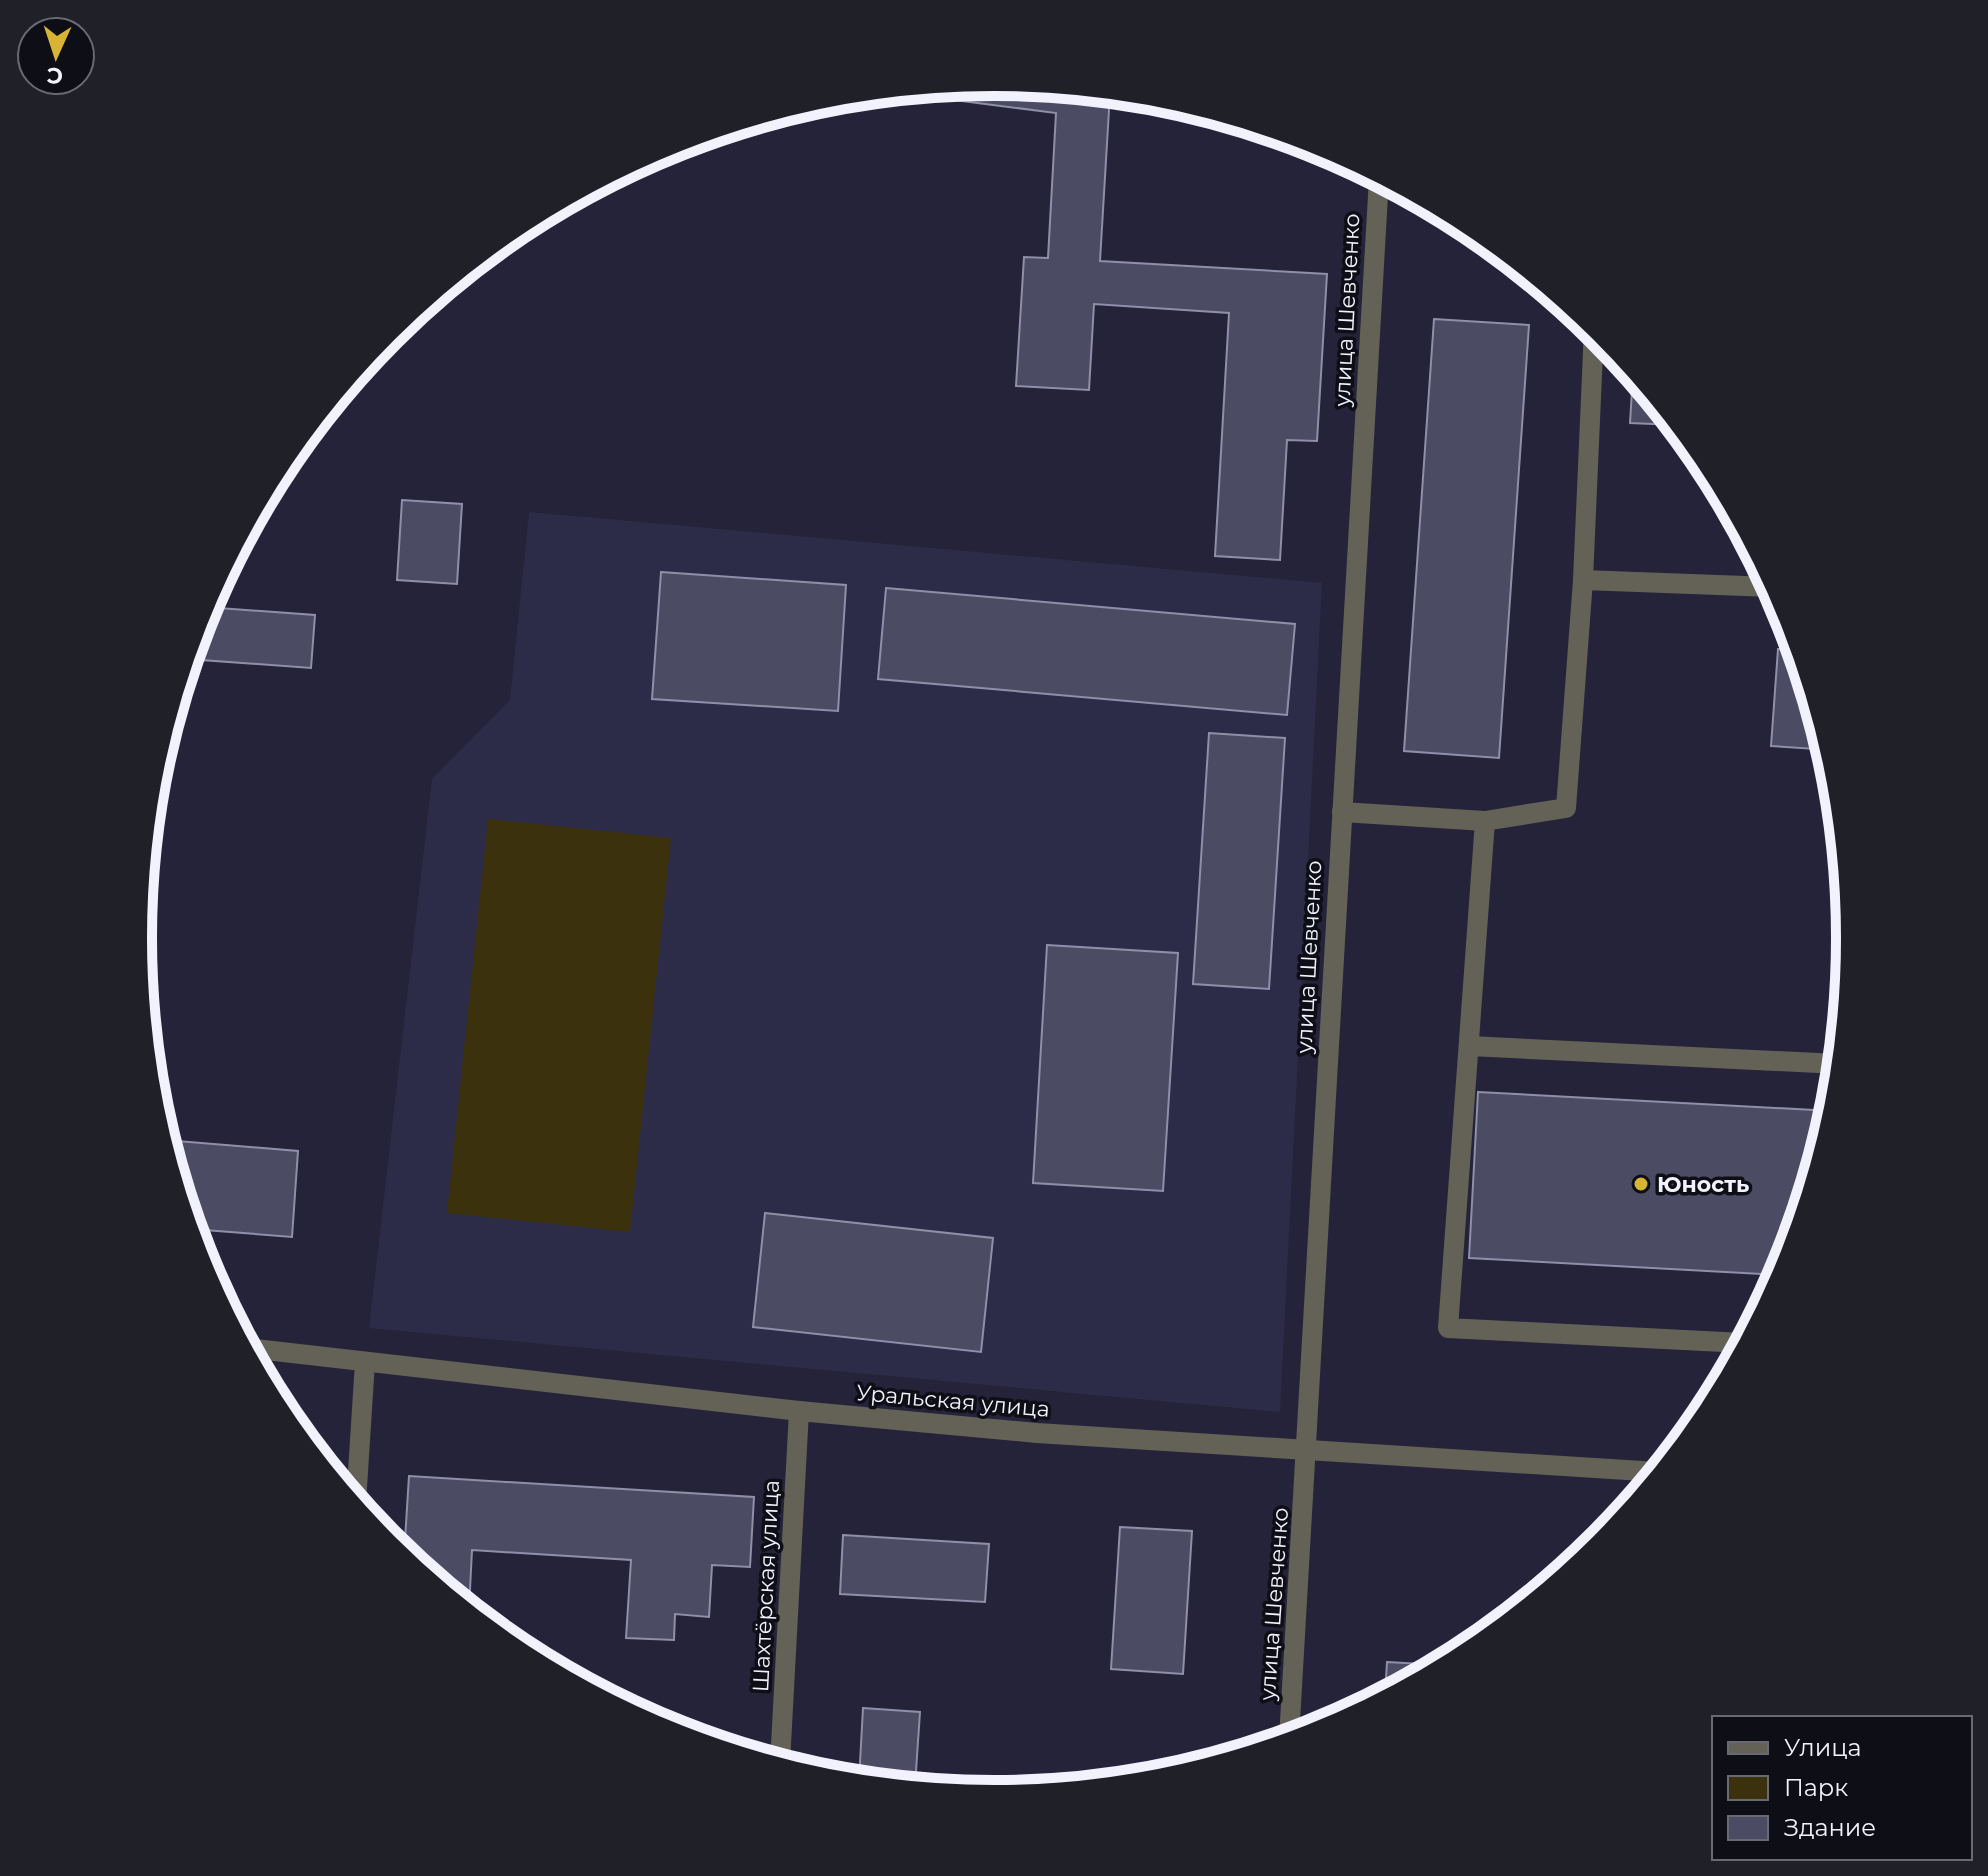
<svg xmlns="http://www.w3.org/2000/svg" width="1988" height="1876" font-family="Montserrat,sans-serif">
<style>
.built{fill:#2d2c48}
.green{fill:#3b310c}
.building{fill:#4b4b63;stroke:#8f8faa;stroke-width:2}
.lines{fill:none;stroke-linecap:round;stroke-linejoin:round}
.service{stroke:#646156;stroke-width:20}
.minor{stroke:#646156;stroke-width:20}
.poi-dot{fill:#d8b434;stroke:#0e0e17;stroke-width:3}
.labels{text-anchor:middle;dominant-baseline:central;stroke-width:7;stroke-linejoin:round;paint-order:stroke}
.street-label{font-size:22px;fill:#f1f2fd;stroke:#0e0e17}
.poi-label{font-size:22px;font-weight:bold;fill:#f1f2fd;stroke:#0e0e17;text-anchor:start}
.rim{fill:none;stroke:#f1f2fd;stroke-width:10}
</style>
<rect width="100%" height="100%" fill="#242339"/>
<polygon class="built" points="529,512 1322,583 1280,1412 369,1328 432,779 510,700"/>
<polygon class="green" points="488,819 671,838 630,1232 447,1213"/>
<g class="building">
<polygon points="994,82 1110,93 1100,261 1327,274 1317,441 1287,440 1280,560 1215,556 1229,313 1094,304 1089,390 1016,386 1024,257 1048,258 1056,113 892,92"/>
<polygon points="1430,205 1456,219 1429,217"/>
<polygon points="1434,319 1529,325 1499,758 1404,751"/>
<polygon points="1633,374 1675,425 1630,423"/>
<polygon points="402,500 462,504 457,584 397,580"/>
<polygon points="661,572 846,585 838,711 652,699"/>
<polygon points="886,588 1295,624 1287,715 878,679"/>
<polygon points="205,607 315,615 311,668 188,659"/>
<polygon points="1778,649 1797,650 1817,717 1815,749 1771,746"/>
<polygon points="1209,733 1285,738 1269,989 1193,984"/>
<polygon points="1047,945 1178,953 1163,1191 1033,1183"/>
<polygon points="1478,1092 1832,1111 1780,1275 1469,1258"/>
<polygon points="165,1140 298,1151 292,1237 192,1229"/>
<polygon points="765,1213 993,1238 981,1352 753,1327"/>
<polygon points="409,1476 754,1497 750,1567 712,1565 709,1617 675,1614 674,1640 626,1638 631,1560 472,1550 469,1609 404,1556"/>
<polygon points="1120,1527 1192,1531 1183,1674 1111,1669"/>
<polygon points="843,1535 989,1544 985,1602 840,1594"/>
<polygon points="1387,1662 1442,1665 1385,1695"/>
<polygon points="863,1708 920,1712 915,1786 859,1781"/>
<polygon points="673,1731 704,1733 704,1740"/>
</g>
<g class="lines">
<g class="service">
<polyline points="1342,812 1485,821 1566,808 1583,580 1594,329"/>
<polyline points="1485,821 1448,1328 1743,1343"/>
<polyline points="1469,1046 1838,1064"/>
</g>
<g class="minor">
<polyline points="1583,580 1772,587"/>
<polyline points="247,1348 799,1411 1037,1433 1658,1472"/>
<polyline points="356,1503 365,1362"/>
<polyline points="1289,1739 1379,178"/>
<polyline points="780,1763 799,1411"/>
</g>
</g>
<circle class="poi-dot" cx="1641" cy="1184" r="8"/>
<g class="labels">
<g class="street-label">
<text transform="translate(1347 310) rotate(-87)">улица Шевченко</text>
<text transform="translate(1309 957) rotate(-87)">улица Шевченко</text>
<text transform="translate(953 1401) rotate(5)">Уральская улица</text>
<text transform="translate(766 1586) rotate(-87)">Шахтёрская улица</text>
<text transform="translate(1274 1604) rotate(-86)">улица Шевченко</text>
</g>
<g class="poi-label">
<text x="1657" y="1184">Юность</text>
</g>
</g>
<path d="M0 0H1988V1876H0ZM152 938a842 842 0 1 1 1684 0a842 842 0 1 1-1684 0Z" fill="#202029" fill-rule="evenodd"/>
<path class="rim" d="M152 938a842 842 0 1 1 1684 0a842 842 0 1 1-1684 0Z"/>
<rect x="1712" y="1716" width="260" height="144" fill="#0e0e17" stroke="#696973" stroke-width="2"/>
<rect x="1728" y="1742" width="40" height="12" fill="#646156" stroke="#696973" stroke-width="2"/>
<text x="1784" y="1756" font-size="24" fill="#f1f2fd">Улица</text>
<rect x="1728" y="1776" width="40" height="24" fill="#3b310c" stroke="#696973" stroke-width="2"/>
<text x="1784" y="1796" font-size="24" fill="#f1f2fd">Парк</text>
<rect x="1728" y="1816" width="40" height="24" fill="#4b4b63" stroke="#696973" stroke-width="2"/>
<text x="1784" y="1836" font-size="24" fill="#f1f2fd">Здание</text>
<g transform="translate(56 56) rotate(183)"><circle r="38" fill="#0e0e17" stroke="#696973" stroke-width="2"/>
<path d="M0-6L14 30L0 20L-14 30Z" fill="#d8b434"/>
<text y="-12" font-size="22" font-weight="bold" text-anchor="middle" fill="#f1f2fd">С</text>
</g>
</svg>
